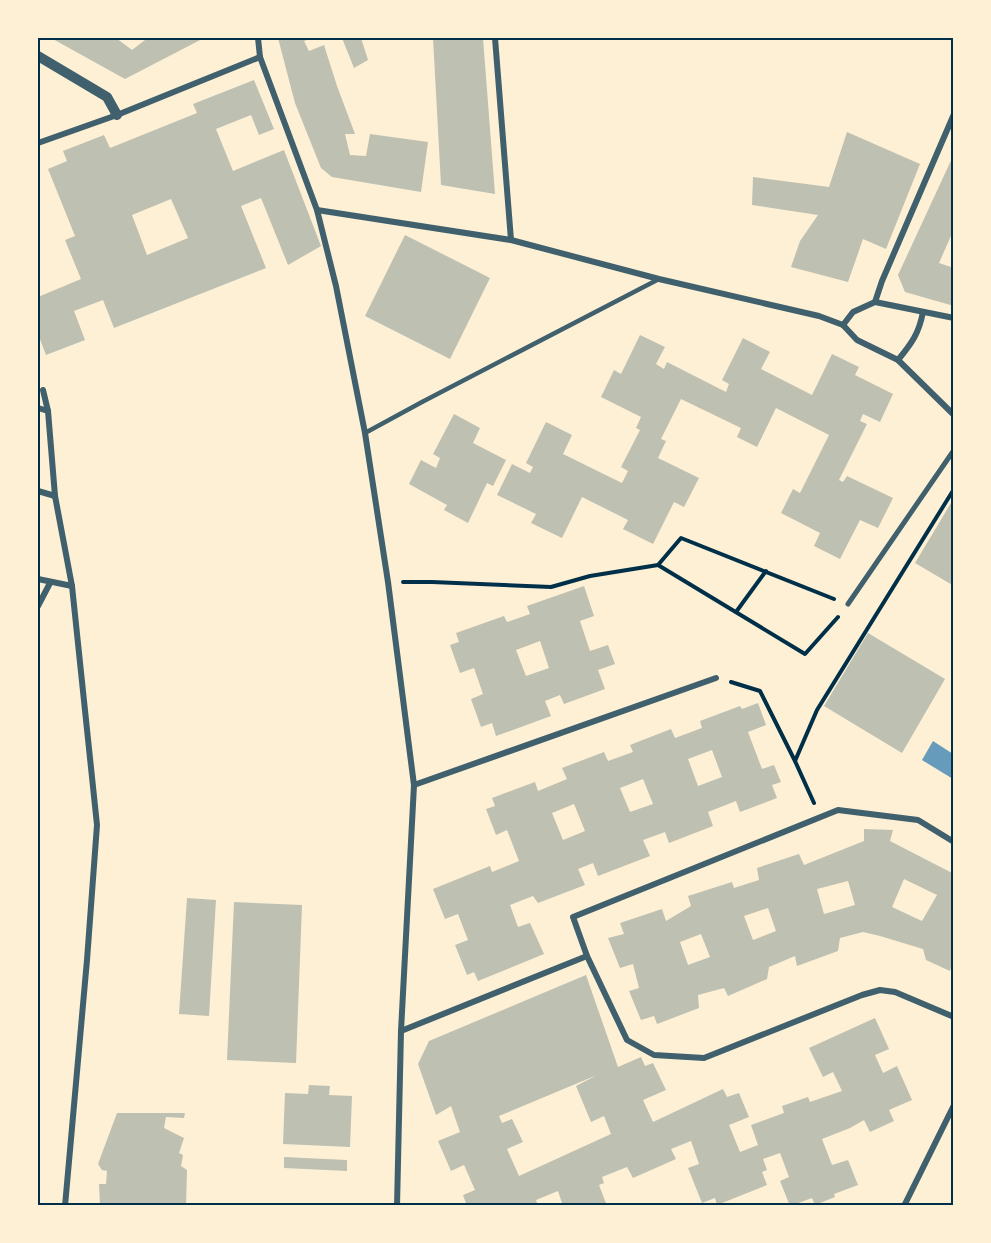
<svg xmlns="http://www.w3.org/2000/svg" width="991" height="1243" font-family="Manrope,sans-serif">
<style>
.water{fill:#669bbc}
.building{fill:#bec0b2;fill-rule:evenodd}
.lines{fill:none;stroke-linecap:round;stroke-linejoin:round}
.path{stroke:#003049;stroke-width:4}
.service{stroke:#3f606c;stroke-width:4.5}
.pedestrian{stroke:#3f606c;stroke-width:5}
.minor{stroke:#3f606c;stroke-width:6}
.tertiary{stroke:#3f606c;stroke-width:10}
.neatline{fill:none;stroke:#003049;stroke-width:2}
</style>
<rect width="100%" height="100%" fill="#fdf0d5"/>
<polygon class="water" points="933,741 953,754 953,779 922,760"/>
<g class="building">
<polygon points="51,38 116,38 132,50 145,40 142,38 204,38 125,79"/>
<polygon points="278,38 312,38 304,41 309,51 324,45 337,86 355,134 345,134 350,155 366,156 370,134 428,142 421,192 332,177 321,168 295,103"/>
<polygon points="342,38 361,38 368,60 354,68"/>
<polygon points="433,38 483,38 495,194 441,185"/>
<path d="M254 80 274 129 259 135 251 115 216 129 233 171 284 150 321 246 288 265 261 198 241 206 266 268 114 328 103 300 74 311 85 340 46 355 38 334V297L81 279 65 240 75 236 48 169 67 161 63 151 104 135 110 148 197 113 193 104ZM171 199 188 238 147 255 132 215Z"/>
<polygon points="847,132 920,164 886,249 863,239 848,282 791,267 800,241 818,215 752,205 753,177 829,187"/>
<polygon points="954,154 954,229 939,263 954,268 954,306 905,292 898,275"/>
<polygon points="405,235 490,278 450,359 365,316"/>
<polygon points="640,335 665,347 656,364 664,369 667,362 726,392 729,384 722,380 743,338 770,352 761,369 812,395 832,354 859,367 855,375 893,394 880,422 863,414 860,421 867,424 839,480 843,482 847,476 893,498 878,528 860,520 840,559 814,546 820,533 781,513 793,489 800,493 829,435 776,408 757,447 737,437 741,428 681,399 661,439 666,441 658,458 699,478 684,507 674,502 653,544 623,529 628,520 582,497 562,538 531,523 536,514 497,495 512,464 530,473 533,467 526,463 546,422 572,435 563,454 622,483 628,471 621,467 640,430 636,428 641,417 601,397 614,370 621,374"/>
<polygon points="454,414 480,428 473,443 506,460 493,486 487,483 468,523 444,510 447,505 409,484 421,460 436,468 440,458 433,454"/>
<polygon points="954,498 954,586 915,563"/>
<path d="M584 586 594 616 580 621 590 651 608 645 615 664 598 670 605 689 564 704 560 695 545 701 551 716 496 736 492 723 481 727 471 699 483 694 474 668 460 673 450 645 459 642 456 633 504 616 507 622 530 614 527 606ZM540 641 549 668 526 676 516 650Z"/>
<polygon points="868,633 945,679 902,753 824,706"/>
<path d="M758 703 766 725 748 732 762 769 774 765 781 782 772 785 777 798 740 812 736 801 708 812 713 826 669 843 665 832 643 840 650 856 598 876 593 863 578 869 585 885 538 903 533 896 510 905 518 927 530 923 544 954 478 981 474 972 467 975 455 945 468 940 458 914 445 919 433 889 490 866 492 872 519 861 507 830 496 835 486 809 495 806 492 798 535 782 538 791 567 779 562 768 604 752 608 761 633 752 630 745 671 729 675 738 702 728 700 721 740 706 742 709ZM712 750 722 777 698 786 688 759ZM643 779 653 804 630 812 620 788ZM574 804 585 831 563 840 552 813Z"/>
<path d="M864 829 893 830 890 841 954 874V965L952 964 950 971 926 960 923 949 880 936 863 932 840 938 838 951 797 966 795 956 769 967 767 979 728 996 724 988 698 995 699 1008 657 1024 654 1016 641 1020 629 991 639 988 633 964 620 968 608 938 624 934 620 923 662 909 666 921 691 906 688 896 732 882 734 888 759 880 757 868 799 854 804 865 864 841ZM904 879 937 895 922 921 892 907ZM848 881 855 905 824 914 817 889ZM768 908 776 931 753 940 744 916ZM701 934 710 957 688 965 680 942Z"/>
<polygon points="187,898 216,900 209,1016 179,1014"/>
<polygon points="234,902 302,905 296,1063 227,1060"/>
<path d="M586 975 618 1067 641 1057 645 1066 653 1063 666 1090 643 1100 653 1122 723 1089 727 1097 739 1093 749 1117 729 1125 740 1152 758 1145 751 1125 784 1113 782 1106 808 1097 810 1102 842 1091 833 1072 823 1077 809 1048 875 1018 889 1049 875 1055 883 1073 897 1066 912 1100 889 1110 894 1121 870 1132 864 1120 850 1128 822 1139 832 1165 848 1160 858 1185 834 1194 835 1197 815 1205 812 1198 790 1206 780 1181 789 1177 780 1153 763 1159 767 1170 762 1172 767 1185 717 1205 715 1198 702 1203 688 1168 699 1164 691 1141 671 1149 676 1159 633 1178 627 1167 602 1177 604 1183 599 1185 607 1206H563L558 1191 536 1200 538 1206H467L463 1195 475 1190 464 1165 451 1171 438 1141 460 1132 451 1106 436 1115 418 1064 429 1041ZM597 1075 576 1086 591 1122 604 1116 611 1134 519 1176 507 1149 523 1142 512 1119 502 1123 499 1116Z"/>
<polygon points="309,1085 330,1086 329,1095 352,1096 350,1147 283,1144 285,1093 308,1094"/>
<polygon points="117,1113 185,1113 184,1118 166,1117 164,1128 184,1138 179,1153 183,1155 181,1166 187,1170 186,1206 100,1206 99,1184 106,1184 107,1171 102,1170 98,1164"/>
<polygon points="284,1157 347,1160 347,1171 284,1168"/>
</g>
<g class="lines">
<g class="path">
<polyline points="658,565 805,654 838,617"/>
<polyline points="403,582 432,582 551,587 590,576 658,565 681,538 834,599"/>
<polyline points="736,612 766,571"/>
<polyline points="731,682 760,691 795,761 814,803"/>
<polyline points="795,761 817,710 954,489"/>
</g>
<polyline class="service" points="365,433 422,402 659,279"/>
<polyline class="pedestrian" points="848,604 954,450"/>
<g class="minor">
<polyline points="258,38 260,57 317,210 336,286 365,433 388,582 414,785 401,1031 397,1206"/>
<polyline points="495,38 511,240"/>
<polyline points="38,143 117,115 260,57"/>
<polyline points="317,210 511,240 659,279 819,316 843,325 857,340 898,360 954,415"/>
<polyline points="875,302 882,281 954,114"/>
<polyline points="843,325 853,312 875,302 954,318"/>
<path d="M898 360C912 343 919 333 923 312"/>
<polyline points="43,390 48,411 55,496 72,586 97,825 87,960 65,1206"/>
<polyline points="38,408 48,411"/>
<polyline points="38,491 55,496"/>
<polyline points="38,579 72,586"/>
<polyline points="38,606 50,583"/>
<polyline points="414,785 716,678"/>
<polyline points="587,956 627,1040 654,1055 704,1058 862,995 880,990 895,992 954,1017"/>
<polyline points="401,1031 587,956 573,917 838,810 918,820 954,842"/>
<polyline points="904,1206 954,1105"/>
</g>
<polyline class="tertiary" points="38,56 107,97 117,115"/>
</g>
<rect width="991" height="1243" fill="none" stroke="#fdf0d5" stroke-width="78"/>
<rect x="39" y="39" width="913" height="1165" class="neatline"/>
</svg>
